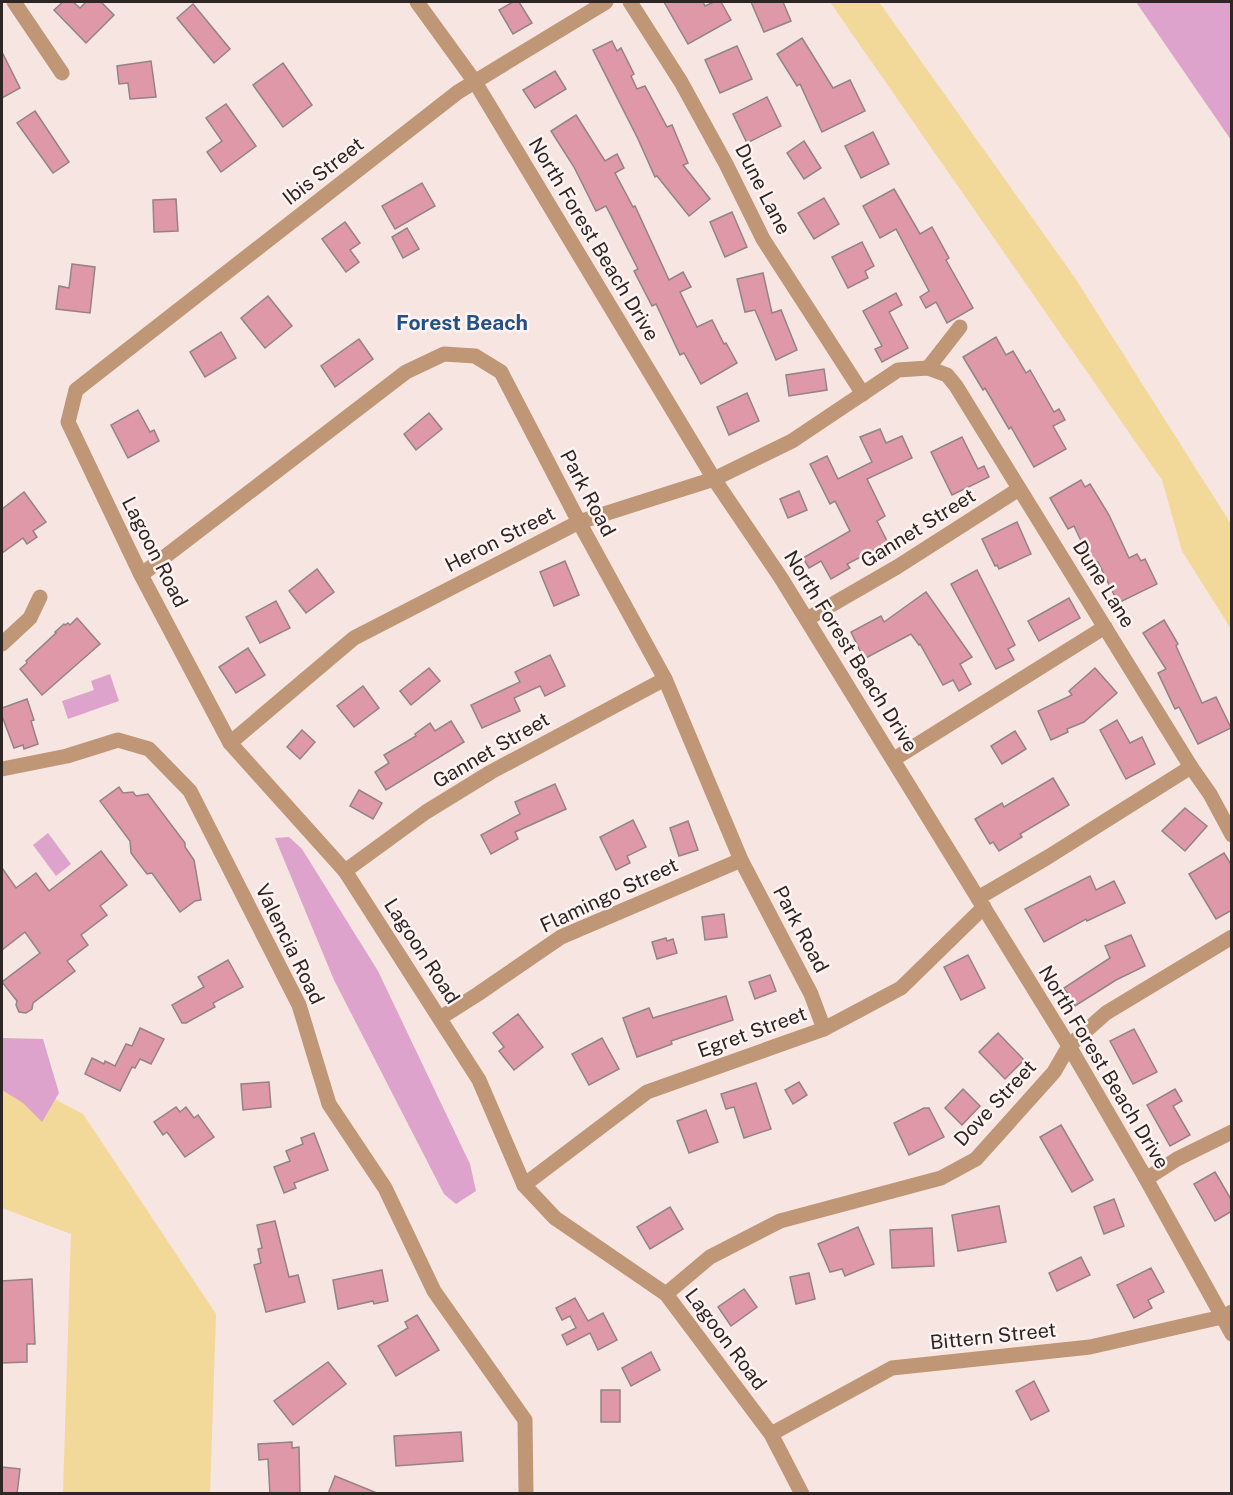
<svg xmlns="http://www.w3.org/2000/svg" width="1233" height="1495" font-family="'Public Sans',sans-serif">
<style>
.green{fill:#f2d899}
.water{fill:#dda3cd}
.building{fill:#df98a8;stroke:#938386;stroke-width:1.5}
.lines{fill:none;stroke-linecap:round;stroke-linejoin:round}
.street{stroke:#bf9676;stroke-width:15}
.labels{text-anchor:middle;dominant-baseline:central;stroke-width:5;stroke-linejoin:round;paint-order:stroke}
.street-label{font-size:20px;fill:#2d2625;stroke:#fff4f2}
.neighbourhood-label{font-size:21px;font-weight:bold;fill:#235185;stroke:#fff4f2}
</style>
<rect width="100%" height="100%" fill="#f7e5e1"/>
<g class="green">
<polygon points="830,2 879,2 1075,278 1231,524 1231,629 1182,551 1162,480"/>
<polygon points="2,1072 83,1114 216,1314 210,1493 63,1493 71,1234 2,1208"/>
</g>
<g class="water">
<polygon points="1136,2 1231,2 1231,140"/>
<polygon points="110,674 119,701 68,719 62,701 94,690 91,681"/>
<polygon points="48,833 71,864 56,876 33,845"/>
<polygon points="289,837 302,849 378,971 470,1164 476,1191 456,1204 444,1194 334,980 275,838"/>
<polygon points="2,1038 43,1039 59,1093 42,1122 23,1103 2,1090"/>
</g>
<g class="building">
<polygon points="63,2 73,2 80,8 86,2 101,2 114,15 86,43 54,10"/>
<polygon points="513,2 519,2 532,23 513,34 499,10"/>
<polygon points="664,2 703,2 705,6 714,2 721,2 731,20 688,44"/>
<polygon points="751,2 783,2 791,21 764,32"/>
<polygon points="193,4 230,49 214,63 177,18"/>
<polygon points="802,38 833,88 850,80 865,111 822,132 800,84 797,86 777,54"/>
<polygon points="612,41 617,51 621,48 634,74 631,76 637,89 645,86 667,127 672,125 688,163 683,165 710,199 689,216 657,176 655,177 638,139 593,50"/>
<polygon points="737,46 752,79 720,93 705,60"/>
<polygon points="2,52 20,88 2,98"/>
<polygon points="151,61 156,97 130,99 128,83 119,84 117,66"/>
<polygon points="283,63 312,105 283,127 253,85"/>
<polygon points="555,71 566,89 535,108 523,90"/>
<polygon points="767,97 781,126 747,143 733,114"/>
<polygon points="226,104 256,146 221,172 207,152 222,141 206,118"/>
<polygon points="35,111 69,162 53,173 17,123"/>
<polygon points="576,115 605,161 617,154 624,168 615,173 633,207 635,206 669,280 683,272 691,287 680,292 697,327 712,320 724,344 726,343 737,363 701,384 684,353 680,355 656,304 652,306 634,271 638,269 606,206 596,211 574,167 551,131"/>
<polygon points="873,132 889,164 861,178 845,146"/>
<polygon points="804,141 821,168 804,179 787,153"/>
<polygon points="422,183 435,206 395,229 382,206"/>
<polygon points="894,189 920,234 932,227 949,258 946,260 973,308 947,323 936,302 926,308 920,297 929,291 896,229 880,238 863,206"/>
<polygon points="824,198 839,224 814,239 798,213"/>
<polygon points="176,199 178,231 154,232 153,200"/>
<polygon points="732,212 747,247 725,257 710,222"/>
<polygon points="345,222 360,243 350,250 359,262 346,272 322,239"/>
<polygon points="407,228 419,249 403,258 392,237"/>
<polygon points="862,242 874,266 865,271 868,278 848,288 832,257"/>
<polygon points="72,264 95,267 90,313 56,309 59,286 69,288"/>
<polygon points="763,273 772,313 781,310 797,350 776,360 755,310 745,312 737,279"/>
<polygon points="896,293 902,305 889,312 908,348 882,362 875,349 882,346 863,311"/>
<polygon points="268,296 292,326 265,348 241,318"/>
<polygon points="221,332 236,358 205,377 190,352"/>
<polygon points="996,337 1006,355 1013,351 1026,373 1030,370 1054,412 1059,409 1065,420 1053,426 1066,449 1034,467 1011,427 1009,429 985,388 983,390 963,357"/>
<polygon points="359,339 373,359 335,387 321,366"/>
<polygon points="824,369 827,390 789,396 786,375"/>
<polygon points="747,393 759,421 729,435 717,407"/>
<polygon points="138,410 150,432 154,430 159,441 128,458 111,425"/>
<polygon points="429,413 442,429 416,450 404,434"/>
<polygon points="880,429 886,443 902,436 912,458 867,479 885,516 877,521 888,543 847,564 850,568 831,579 821,561 809,568 803,558 850,531 835,501 830,504 810,464 827,456 838,479 872,462 860,437"/>
<polygon points="962,437 978,469 984,466 989,477 952,495 931,452"/>
<polygon points="1081,480 1085,487 1090,484 1109,515 1129,558 1137,554 1141,561 1145,559 1157,584 1118,603 1098,562 1092,564 1074,526 1068,529 1050,498"/>
<polygon points="799,491 807,510 788,518 780,499"/>
<polygon points="24,492 46,522 33,531 37,537 27,544 23,538 2,553 2,509"/>
<polygon points="1017,522 1031,554 999,569 997,565 995,566 982,539"/>
<polygon points="565,561 579,595 554,606 540,572"/>
<polygon points="317,569 334,592 306,613 289,591"/>
<polygon points="977,570 1015,645 1008,649 1014,660 996,669 951,584"/>
<polygon points="926,592 972,657 960,664 971,684 959,691 953,680 943,685 920,644 919,645 911,634 864,659 851,632 881,616 884,622"/>
<polygon points="1069,598 1080,618 1039,641 1028,621"/>
<polygon points="276,601 290,628 260,643 246,617"/>
<polygon points="77,618 100,644 42,695 20,669 27,663 26,661 56,633 55,632 64,624 65,625 68,623 70,625"/>
<polygon points="1164,620 1178,644 1176,646 1202,703 1216,697 1231,728 1198,744 1179,707 1175,709 1158,673 1166,669 1143,633"/>
<polygon points="248,648 265,675 236,693 219,667"/>
<polygon points="550,655 565,686 545,696 540,686 514,698 520,711 482,728 471,705 520,682 515,672"/>
<polygon points="429,668 440,681 411,705 400,691"/>
<polygon points="1095,668 1117,693 1084,722 1067,729 1068,732 1051,740 1038,711 1072,695 1069,691"/>
<polygon points="363,686 379,708 354,727 337,706"/>
<polygon points="27,699 34,720 31,721 38,744 24,749 23,745 14,748 2,716 2,708"/>
<polygon points="1117,720 1130,743 1142,737 1155,764 1126,779 1100,730"/>
<polygon points="451,721 464,742 386,790 375,772 389,763 384,755 416,736 415,734 430,723 435,731"/>
<polygon points="302,730 315,742 300,759 287,747"/>
<polygon points="1015,731 1026,749 1002,764 991,746"/>
<polygon points="1053,778 1069,805 1020,834 1022,837 999,851 993,842 990,844 975,819 1002,803 1004,807"/>
<polygon points="555,784 566,809 515,832 518,839 491,854 481,835 520,814 515,802"/>
<polygon points="119,787 123,793 133,792 136,796 148,794 185,843 185,847 194,860 201,900 195,901 180,912 152,873 147,874 131,853 130,841 100,801"/>
<polygon points="359,790 382,803 373,819 350,806"/>
<polygon points="1185,808 1207,826 1185,851 1162,831"/>
<polygon points="633,820 646,847 627,856 630,863 616,870 600,837"/>
<polygon points="688,821 698,850 679,856 670,828"/>
<polygon points="101,851 127,885 100,906 107,915 81,935 88,945 67,961 75,971 33,1003 32,1009 26,1013 19,1012 16,1005 17,1001 2,982 40,953 25,932 2,950 2,868 16,888 36,873 49,891"/>
<polygon points="1224,853 1232,866 1232,910 1216,919 1189,874"/>
<polygon points="1090,876 1096,890 1114,881 1125,903 1087,921 1086,919 1044,942 1025,909"/>
<polygon points="724,914 727,937 705,940 702,917"/>
<polygon points="1131,935 1145,966 1116,980 1075,1006 1064,988 1110,958 1105,946"/>
<polygon points="666,938 667,941 673,939 677,953 657,959 652,942"/>
<polygon points="968,955 985,988 961,1000 944,967"/>
<polygon points="228,960 243,987 213,1003 215,1007 186,1023 182,1023 172,1005 204,987 198,977"/>
<polygon points="770,975 776,991 755,999 749,982"/>
<polygon points="726,996 733,1020 671,1041 672,1044 637,1057 623,1018 649,1008 653,1018"/>
<polygon points="518,1014 543,1047 514,1070 499,1051 504,1047 493,1033"/>
<polygon points="140,1028 164,1039 151,1064 140,1059 135,1068 132,1067 120,1091 85,1074 92,1058 104,1064 105,1061 115,1066 126,1044 132,1046"/>
<polygon points="1134,1029 1157,1072 1133,1084 1110,1041"/>
<polygon points="998,1033 1024,1060 1005,1079 979,1052"/>
<polygon points="602,1038 619,1069 589,1085 572,1054"/>
<polygon points="269,1082 271,1107 243,1110 241,1084"/>
<polygon points="799,1082 807,1095 793,1104 785,1090"/>
<polygon points="756,1083 771,1129 744,1138 734,1107 726,1109 721,1094"/>
<polygon points="963,1089 980,1106 962,1125 945,1108"/>
<polygon points="1175,1089 1182,1101 1173,1106 1190,1135 1170,1146 1147,1105"/>
<polygon points="176,1107 180,1112 186,1107 194,1118 198,1115 214,1137 185,1157 167,1132 163,1135 154,1122"/>
<polygon points="924,1108 929,1108 944,1137 909,1155 894,1123"/>
<polygon points="706,1110 718,1142 689,1153 677,1121"/>
<polygon points="1061,1125 1093,1180 1072,1192 1040,1137"/>
<polygon points="314,1133 328,1170 294,1183 296,1188 284,1193 274,1167 290,1161 286,1151 303,1144 301,1138"/>
<polygon points="1215,1172 1232,1201 1232,1211 1215,1221 1194,1184"/>
<polygon points="1114,1199 1124,1226 1104,1234 1094,1207"/>
<polygon points="999,1206 1006,1242 958,1251 952,1215"/>
<polygon points="670,1207 683,1229 650,1249 637,1227"/>
<polygon points="275,1221 289,1277 298,1275 305,1302 266,1312 254,1265 261,1263 258,1249 262,1248 257,1225"/>
<polygon points="858,1227 874,1264 845,1276 842,1269 830,1272 818,1244"/>
<polygon points="932,1228 934,1266 892,1268 890,1230"/>
<polygon points="1081,1257 1090,1275 1057,1291 1049,1273"/>
<polygon points="1151,1268 1164,1292 1148,1300 1152,1308 1134,1318 1117,1285"/>
<polygon points="382,1270 388,1301 374,1304 373,1301 338,1309 333,1280"/>
<polygon points="809,1273 815,1299 796,1304 790,1277"/>
<polygon points="32,1279 35,1344 27,1344 27,1362 2,1363 2,1281"/>
<polygon points="744,1289 757,1307 731,1326 718,1307"/>
<polygon points="575,1298 588,1321 603,1313 617,1340 598,1350 590,1333 567,1345 562,1335 576,1328 570,1316 562,1320 556,1308"/>
<polygon points="417,1315 439,1350 396,1376 378,1346 408,1328 405,1322"/>
<polygon points="651,1352 660,1370 631,1386 622,1368"/>
<polygon points="328,1362 346,1384 293,1425 274,1401"/>
<polygon points="1034,1381 1049,1411 1031,1420 1016,1391"/>
<rect x="601" y="1390" width="19" height="32"/>
<polygon points="461,1432 463,1461 396,1466 394,1436"/>
<polygon points="292,1442 292,1448 299,1447 300,1494 270,1494 268,1459 259,1460 258,1444"/>
<polygon points="2,1467 20,1469 17,1494 2,1494"/>
<polygon points="335,1476 377,1493 377,1494 328,1494"/>
</g>
<g class="lines">
<g class="street">
<polyline points="14,2 62,73"/>
<polyline points="417,2 475,82 714,479 781,578 1069,1046 1145,1177 1232,1334"/>
<polyline points="606,2 458,92 76,390 68,422 141,575 230,743 345,871 479,1080 524,1185 555,1218 666,1294 771,1434 802,1494"/>
<polyline points="630,2 681,82 726,164 763,239 863,394"/>
<polyline points="928,368 960,327"/>
<polyline points="141,575 406,372 444,354 475,356 501,372 579,522 665,679 741,860 811,994 824,1029"/>
<polyline points="807,619 897,567 1019,489"/>
<polyline points="2,644 30,618 40,597"/>
<polyline points="230,743 354,638 579,522 714,479 792,441 898,370 928,368 947,375 956,386 1191,767 1210,794 1232,835"/>
<polyline points="894,759 1105,627"/>
<polyline points="2,769 67,756 118,740 149,749 190,791 299,1005 329,1104 385,1188 434,1291 525,1420 526,1494"/>
<polyline points="345,871 426,812 491,772 665,679"/>
<polyline points="978,898 1048,857 1191,767"/>
<polyline points="440,1018 478,994 561,937 741,860"/>
<polyline points="1145,1177 1149,1177 1177,1159 1232,1132"/>
<polyline points="524,1185 647,1092 824,1029 901,988 984,907"/>
<polyline points="666,1294 710,1257 780,1221 941,1178 976,1159 1054,1072 1069,1046 1106,1013 1232,937"/>
<polyline points="771,1434 892,1368 1090,1347 1222,1317 1232,1312"/>
</g>
</g>
<g class="labels">
<g class="street-label">
<text transform="translate(323 171) rotate(-38)">Ibis Street</text>
<text transform="translate(763 189) rotate(63)">Dune Lane</text>
<text transform="translate(594 239) rotate(59)">North Forest Beach Drive</text>
<text transform="translate(588 493) rotate(62)">Park Road</text>
<text transform="translate(918 528) rotate(-32)">Gannet Street</text>
<text transform="translate(500 539) rotate(-27)">Heron Street</text>
<text transform="translate(155 552) rotate(63)">Lagoon Road</text>
<text transform="translate(1104 584) rotate(58)">Dune Lane</text>
<text transform="translate(851 651) rotate(58)">North Forest Beach Drive</text>
<text transform="translate(491 750) rotate(-30)">Gannet Street</text>
<text transform="translate(609 895) rotate(-25)">Flamingo Street</text>
<text transform="translate(801 929) rotate(62)">Park Road</text>
<text transform="translate(290 944) rotate(64)">Valencia Road</text>
<text transform="translate(422 951) rotate(57)">Lagoon Road</text>
<text transform="translate(752 1032) rotate(-20)">Egret Street</text>
<text transform="translate(1104 1067) rotate(59)">North Forest Beach Drive</text>
<text transform="translate(995 1103) rotate(-47)">Dove Street</text>
<text transform="translate(993 1336) rotate(-6)">Bittern Street</text>
<text transform="translate(726 1339) rotate(53)">Lagoon Road</text>
</g>
<g class="neighbourhood-label">
<text x="462" y="322">Forest Beach</text>
</g>
</g>
<rect width="1233" height="1495" fill="none" stroke="#2d2625" stroke-width="6"/>
</svg>
